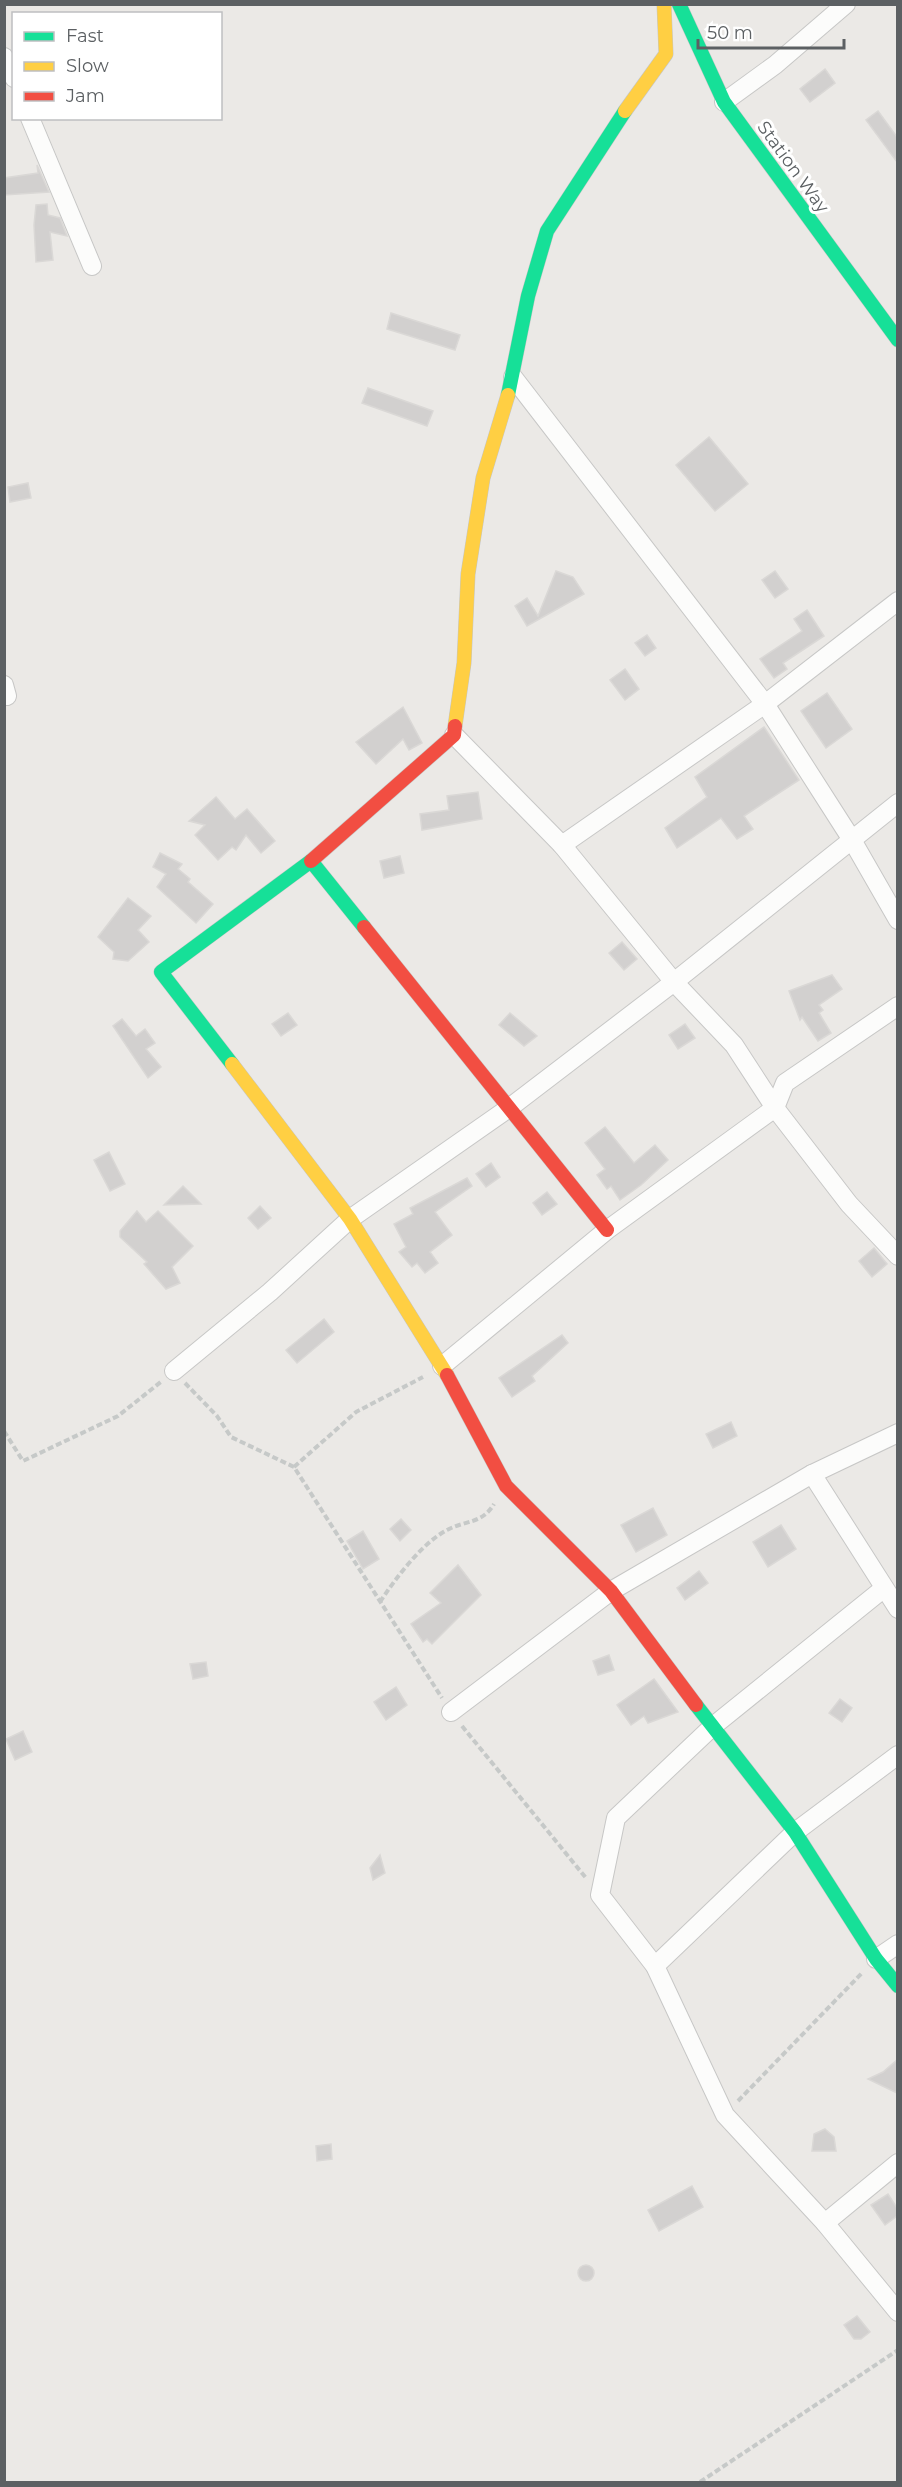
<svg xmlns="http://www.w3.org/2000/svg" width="902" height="2487" font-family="Montserrat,sans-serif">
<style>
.building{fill:#d2d0cf;stroke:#dad8d6;stroke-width:1.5}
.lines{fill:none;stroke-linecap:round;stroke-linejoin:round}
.street-casing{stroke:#c7c7c6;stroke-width:20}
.fast-casing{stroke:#c5c6c5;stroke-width:15}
.slow-casing{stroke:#c5c6c5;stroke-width:15}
.jam-casing{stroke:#c5c6c5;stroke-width:15}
.path{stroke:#c6c9c8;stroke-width:4;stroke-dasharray:6 3;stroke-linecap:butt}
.street{stroke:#fcfcfb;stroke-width:18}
.fast{stroke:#16e098;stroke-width:14}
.slow{stroke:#ffcf43;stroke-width:14}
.jam{stroke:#f24e42;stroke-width:14}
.labels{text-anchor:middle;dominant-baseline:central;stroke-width:6;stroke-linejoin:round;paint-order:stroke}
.street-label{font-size:18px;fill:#5c6063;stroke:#fff}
</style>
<rect width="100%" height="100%" fill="#ebe9e6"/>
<g class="building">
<polygon points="825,69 835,83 810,102 800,89"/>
<polygon points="878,111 897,137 897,162 866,120"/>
<polygon points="37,165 49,192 4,195 4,178 38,173"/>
<polygon points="47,204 48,215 60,218 67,236 50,232 53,260 36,262 34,225 36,205"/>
<polygon points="391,313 460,335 455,350 387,329"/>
<polygon points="368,388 433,411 427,426 362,403"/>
<polygon points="709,437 748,484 715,511 676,465"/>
<polygon points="28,483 31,498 10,502 8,487"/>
<polygon points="556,571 573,577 584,594 527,626 515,606 527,598 538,616"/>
<polygon points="775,571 788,589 775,598 762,580"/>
<polygon points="807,610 824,636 783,663 787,669 774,678 760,659 802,631 794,619"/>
<polygon points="647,635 656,648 645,656 635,643"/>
<polygon points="625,669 639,689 625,700 610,680"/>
<polygon points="827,693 852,729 826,748 801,711"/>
<polygon points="403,707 422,743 409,750 403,739 376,764 356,742"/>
<polygon points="764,727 799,780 744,816 753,829 737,839 721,818 677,848 665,828 707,797 695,777"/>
<polygon points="478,792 482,819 422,830 420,814 449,810 447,796"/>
<polygon points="216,797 235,819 247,809 275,841 261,853 246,835 236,850 232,847 218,860 195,835 205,825 189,821"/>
<polygon points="160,853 182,864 178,869 190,879 188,882 213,904 196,923 157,887 166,874 153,867"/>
<polygon points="400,856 404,873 384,878 380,861"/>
<polygon points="128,898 151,916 138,930 149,942 128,961 113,959 114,952 98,937"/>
<polygon points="622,942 637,959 624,970 609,953"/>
<polygon points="832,975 842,989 819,1005 823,1010 819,1013 831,1033 818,1041 802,1017 800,1020 789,991"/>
<polygon points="288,1013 297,1025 281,1036 272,1024"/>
<polygon points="510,1013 537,1036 524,1046 499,1025"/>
<polygon points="122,1019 136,1036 145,1029 155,1043 146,1049 161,1067 148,1078 113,1026"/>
<polygon points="685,1024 695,1038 678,1049 669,1035"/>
<polygon points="605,1127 634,1163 655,1145 668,1160 641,1185 620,1200 611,1186 607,1189 597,1175 605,1169 585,1143"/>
<polygon points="109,1152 125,1184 110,1191 94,1160"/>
<polygon points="491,1163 500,1177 486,1187 476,1174"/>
<polygon points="467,1178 472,1186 435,1212 452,1235 430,1252 438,1263 425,1273 417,1263 412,1267 399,1252 406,1247 394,1224 413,1214 410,1208"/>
<polygon points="183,1186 201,1204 164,1205"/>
<polygon points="547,1192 557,1204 542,1215 533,1203"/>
<polygon points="260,1206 271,1218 258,1229 248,1218"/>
<polygon points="137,1211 146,1222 158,1211 193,1246 172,1267 180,1283 166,1289 144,1264 147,1262 120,1237 120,1231"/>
<polygon points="874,1248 887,1264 872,1277 859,1261"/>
<polygon points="324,1319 334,1332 297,1363 286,1350"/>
<polygon points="562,1335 568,1343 532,1376 535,1381 512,1397 499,1378"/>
<polygon points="731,1422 737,1436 713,1448 706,1434"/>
<polygon points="653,1508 667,1535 636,1552 621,1525"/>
<polygon points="401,1519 411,1530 400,1541 390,1529"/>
<polygon points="781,1525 796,1549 768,1567 753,1542"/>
<polygon points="363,1531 379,1559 363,1569 347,1541"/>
<polygon points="458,1565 481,1595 432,1644 427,1639 423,1642 411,1624 441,1603 430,1593"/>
<polygon points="699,1571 708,1583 685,1600 677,1588"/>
<polygon points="609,1655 614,1670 598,1675 593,1661"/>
<polygon points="206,1662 208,1676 193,1679 190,1664"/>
<polygon points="654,1679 678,1712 648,1723 644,1716 631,1725 617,1705"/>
<polygon points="396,1687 407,1705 386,1720 374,1702"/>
<polygon points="840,1699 852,1708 842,1722 829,1713"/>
<polygon points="23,1731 32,1752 15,1760 6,1739"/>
<polygon points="380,1855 385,1873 373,1880 370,1868"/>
<polygon points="897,2060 897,2093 868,2079 883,2072"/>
<polygon points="825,2129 834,2137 836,2151 812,2151 814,2134"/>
<polygon points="331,2144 332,2159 317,2161 316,2146"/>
<polygon points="692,2186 703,2207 659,2231 648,2210"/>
<polygon points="888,2194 897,2208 897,2216 885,2225 871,2205"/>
<circle cx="586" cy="2273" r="8"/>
<polygon points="857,2316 870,2332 861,2339 854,2339 844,2325"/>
</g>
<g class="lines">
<defs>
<g id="street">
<polyline points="4,57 14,78"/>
<polyline points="724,102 775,65 846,4"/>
<polyline points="30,118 92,266"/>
<polyline points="513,377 765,704 852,840 898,920"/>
<polyline points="4,685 7,696 4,696"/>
<polyline points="454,735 562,845 674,982 734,1045 775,1108 849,1204 898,1256"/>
<polyline points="562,845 765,704 898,601"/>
<polyline points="442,1366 607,1230 775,1108 785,1083 898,1006"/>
<polyline points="174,1371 270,1292 350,1219 509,1108 674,982 898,803"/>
<polyline points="812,1474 898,1609"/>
<polyline points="883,1589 712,1727 616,1818 600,1895 655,1966 725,2115 825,2223 898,2312"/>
<polyline points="451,1712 611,1591 812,1474 898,1433"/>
<polyline points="876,1959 898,1944"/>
<polyline points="655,1966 795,1832 898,1755"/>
<polyline points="825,2223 898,2163"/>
</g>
<g id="fast">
<polyline points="679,4 724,102 898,340"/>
<polyline points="508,395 528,296 547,231 625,111"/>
<polyline points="232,1064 161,972 311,861 364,927"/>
<polyline points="696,1705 795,1832 876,1959 898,1986"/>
</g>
<g id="slow">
<polyline points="625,111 666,54 664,4"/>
<polyline points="455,726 464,663 468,574 483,478 508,395"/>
<polyline points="232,1064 350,1219 447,1375"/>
</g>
<g id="jam">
<polyline points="311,861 454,735 455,726"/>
<polyline points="364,927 607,1230"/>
<polyline points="447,1375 506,1486 611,1591 696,1705"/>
</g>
</defs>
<use href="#street" class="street-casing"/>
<use href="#fast" class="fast-casing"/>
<use href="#slow" class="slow-casing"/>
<use href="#jam" class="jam-casing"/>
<g class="path">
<polyline points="185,1383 217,1416 231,1437 294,1467 442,1698"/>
<polyline points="4,1431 23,1461 118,1416 162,1381"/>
<polyline points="294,1467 356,1412 423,1377"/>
<path d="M380 1602C395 1579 422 1543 447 1530 466 1520 482 1524 494 1504"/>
<polyline points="462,1726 586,1878"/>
<polyline points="738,2101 862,1973"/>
<polyline points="700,2482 898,2350"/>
</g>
<use href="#street" class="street"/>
<use href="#fast" class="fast"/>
<use href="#slow" class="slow"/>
<use href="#jam" class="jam"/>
</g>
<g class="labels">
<g class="street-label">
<text transform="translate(793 167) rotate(54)">Station Way</text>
</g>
</g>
<rect width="902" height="2487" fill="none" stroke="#5c6063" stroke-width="12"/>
<rect x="12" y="12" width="210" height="108" fill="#ffffff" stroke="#bebfc1" stroke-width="1.5"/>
<rect x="24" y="32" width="30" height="9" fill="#16e098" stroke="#bebfc1" stroke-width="1.5"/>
<text x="66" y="42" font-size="18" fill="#5c6063">Fast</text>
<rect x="24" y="62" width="30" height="9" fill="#ffcf43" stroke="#bebfc1" stroke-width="1.5"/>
<text x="66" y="72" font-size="18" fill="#5c6063">Slow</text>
<rect x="24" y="92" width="30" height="9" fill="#f24e42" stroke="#bebfc1" stroke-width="1.5"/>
<text x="66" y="102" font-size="18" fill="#5c6063">Jam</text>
<path d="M698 39v9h146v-9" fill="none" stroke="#5c6063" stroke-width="3"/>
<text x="707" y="39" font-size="18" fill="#5c6063" stroke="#ffffff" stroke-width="4.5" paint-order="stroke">50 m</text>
</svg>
